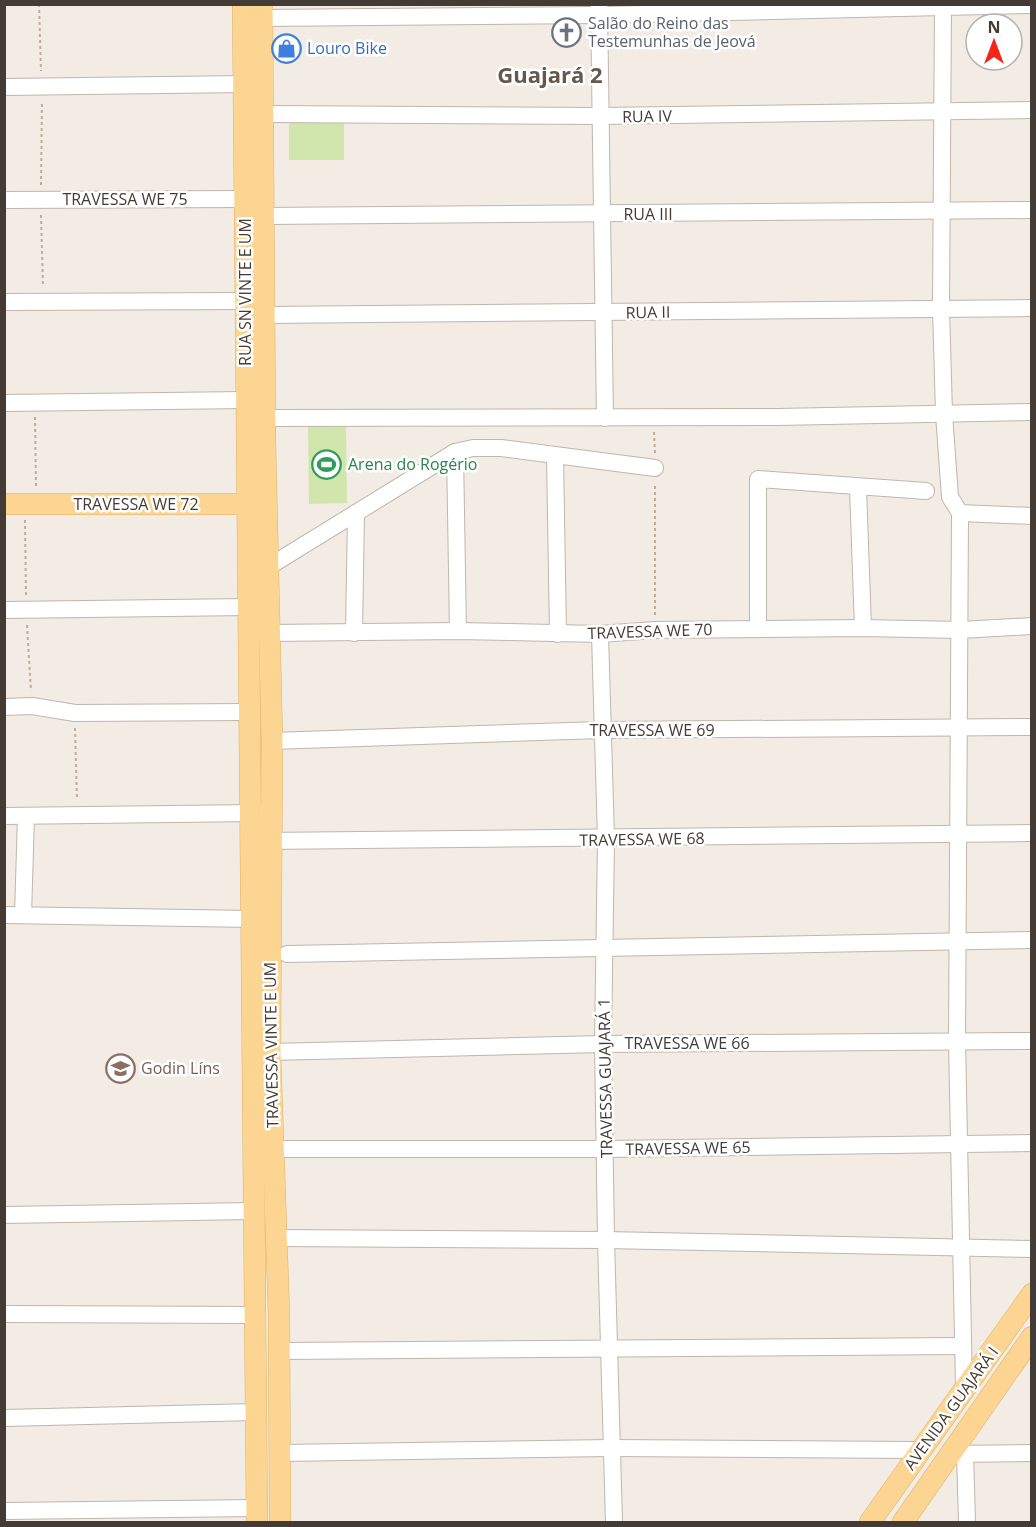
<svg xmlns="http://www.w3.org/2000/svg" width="1036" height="1527" font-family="'Open Sans',sans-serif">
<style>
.green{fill:#d1e6ad}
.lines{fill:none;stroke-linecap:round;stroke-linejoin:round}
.minor-casing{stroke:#c0b6aa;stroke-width:18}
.major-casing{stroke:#e0b063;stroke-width:22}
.path{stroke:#beae99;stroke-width:2;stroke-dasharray:3 3;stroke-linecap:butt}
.minor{stroke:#fff;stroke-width:16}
.major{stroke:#fcd593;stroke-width:21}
.labels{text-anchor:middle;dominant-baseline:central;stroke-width:5;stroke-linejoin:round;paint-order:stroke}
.worship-label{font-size:16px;fill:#5b616d;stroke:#fff;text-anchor:start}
.shop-label{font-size:16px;fill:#366cbe;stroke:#fff;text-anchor:start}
.street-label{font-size:16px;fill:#443c34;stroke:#fff}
.leisure-label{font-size:16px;fill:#27864d;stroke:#fff;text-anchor:start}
.education-label{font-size:16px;fill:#785e54;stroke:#fff;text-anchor:start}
.district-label{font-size:22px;font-weight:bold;fill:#66594c;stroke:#fff}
</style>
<rect width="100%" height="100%" fill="#f2ece4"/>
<g class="green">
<rect x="289" y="123" width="55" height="37"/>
<polygon points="308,424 346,424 347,503 309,504"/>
</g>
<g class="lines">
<defs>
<g id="minor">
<polyline points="943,4 941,308 944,414 950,497 960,513 957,1041 964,1387"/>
<polyline points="599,5 605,418"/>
<polyline points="262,18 599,15 1032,5"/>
<polyline points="4,87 244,84"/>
<polyline points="263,114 600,116 1032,110"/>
<polyline points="4,200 245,199"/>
<polyline points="264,216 1032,210"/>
<polyline points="4,302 244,301"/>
<polyline points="264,315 1032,308"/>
<polyline points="4,403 245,400"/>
<polyline points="266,418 777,417 1032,412"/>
<polyline points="455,452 458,631"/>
<polyline points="555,456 558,634"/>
<polyline points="858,488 863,628"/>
<polyline points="960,513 1032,516"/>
<polyline points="260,572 455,452 473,448 501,448 655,468"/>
<polyline points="4,610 249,607"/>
<polyline points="758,628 758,479 926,491"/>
<polyline points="269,633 458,631 600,634 655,630 863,628 960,630 1032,626"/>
<polyline points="354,633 356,513"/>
<polyline points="600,634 606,839 603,1044 606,1240 614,1522"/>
<polyline points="4,707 32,706 75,713 250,712"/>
<polyline points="272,741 601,730 1032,727"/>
<polyline points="4,816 262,813"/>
<polyline points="262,841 1032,833"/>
<polyline points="4,915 252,919"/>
<polyline points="23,915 26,816"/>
<polyline points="287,954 1032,940"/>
<polyline points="270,1052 603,1044 1032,1041"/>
<polyline points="272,1149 606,1149 1032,1143"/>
<polyline points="4,1215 254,1211"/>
<polyline points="277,1238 606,1240 1032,1249"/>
<polyline points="4,1314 255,1315"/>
<polyline points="279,1351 961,1346"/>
<polyline points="4,1418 256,1412"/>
<polyline points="280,1453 610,1448 919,1450"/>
<polyline points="965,1453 967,1522"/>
<polyline points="949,1454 1032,1453"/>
<polyline points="4,1511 257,1508"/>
</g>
<g id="major">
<polyline points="243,4 257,1522"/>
<polyline points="262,4 265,442 272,741 270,1052 279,1316 280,1522"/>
<polyline points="4,504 259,504"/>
<polyline points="870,1522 1032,1294"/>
<polyline points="903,1522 1032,1337"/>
</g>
</defs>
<use href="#minor" class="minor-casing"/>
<use href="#major" class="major-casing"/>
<g class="path">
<polyline points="39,4 41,71"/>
<polyline points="41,185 42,101"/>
<polyline points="41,215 43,287"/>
<polyline points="35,417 36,486"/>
<polyline points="654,432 655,453"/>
<polyline points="25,520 26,595"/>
<polyline points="655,615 655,483"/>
<polyline points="27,625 31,691"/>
<polyline points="75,728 77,800"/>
</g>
<use href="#minor" class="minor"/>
<use href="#major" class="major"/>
</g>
<defs>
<symbol id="church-ring" viewBox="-11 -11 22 22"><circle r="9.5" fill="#fff" stroke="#6b7280" stroke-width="1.5"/><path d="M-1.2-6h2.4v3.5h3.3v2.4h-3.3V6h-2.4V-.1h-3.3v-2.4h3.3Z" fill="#6b7280"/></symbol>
<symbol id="shop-ring" viewBox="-11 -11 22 22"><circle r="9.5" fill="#fff" stroke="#3f7fe0" stroke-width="1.5"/><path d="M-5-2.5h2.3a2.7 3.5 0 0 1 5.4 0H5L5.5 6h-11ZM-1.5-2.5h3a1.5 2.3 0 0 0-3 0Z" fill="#3f7fe0"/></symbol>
<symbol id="stadium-ring" viewBox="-11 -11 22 22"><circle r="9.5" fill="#fff" stroke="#2e9e5b" stroke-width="1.5"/><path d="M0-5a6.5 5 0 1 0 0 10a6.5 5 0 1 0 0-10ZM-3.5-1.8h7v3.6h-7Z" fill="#2e9e5b"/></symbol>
<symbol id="school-ring" viewBox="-11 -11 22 22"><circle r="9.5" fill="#fff" stroke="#8d6e63" stroke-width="1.5"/><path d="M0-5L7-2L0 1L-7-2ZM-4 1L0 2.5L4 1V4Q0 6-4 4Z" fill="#8d6e63"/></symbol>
</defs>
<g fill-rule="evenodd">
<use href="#church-ring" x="550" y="16" width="33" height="33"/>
<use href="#shop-ring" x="270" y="32" width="33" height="33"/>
<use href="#stadium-ring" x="310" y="448" width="33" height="33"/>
<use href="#school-ring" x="104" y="1052" width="33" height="33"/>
</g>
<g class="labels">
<g class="worship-label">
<text x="588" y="23">Salão do Reino das<tspan x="588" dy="18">Testemunhas de Jeová</tspan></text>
</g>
<g class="shop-label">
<text x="307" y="48">Louro Bike</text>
</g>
<g class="street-label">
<text transform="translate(647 116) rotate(-1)">RUA IV</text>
<text x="125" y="199">TRAVESSA WE 75</text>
<text x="648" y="214">RUA III</text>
<text transform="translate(245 292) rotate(-90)">RUA SN VINTE E UM</text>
<text transform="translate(648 312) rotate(-1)">RUA II</text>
<text x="136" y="504">TRAVESSA WE 72</text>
<text transform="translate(650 631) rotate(-2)">TRAVESSA WE 70</text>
<text x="652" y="730">TRAVESSA WE 69</text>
<text transform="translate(642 839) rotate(-1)">TRAVESSA WE 68</text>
<text x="687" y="1043">TRAVESSA WE 66</text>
<text transform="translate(271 1045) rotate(-91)">TRAVESSA VINTE E UM</text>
<text transform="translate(605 1078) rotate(-91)">TRAVESSA GUAJARÁ 1</text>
<text transform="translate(688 1148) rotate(-1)">TRAVESSA WE 65</text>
<text transform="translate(951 1408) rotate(-54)">AVENIDA GUAJARÁ I</text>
</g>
<g class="leisure-label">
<text x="348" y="464">Arena do Rogério</text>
</g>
<g class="education-label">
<text x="141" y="1068">Godin Líns</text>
</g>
<g class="district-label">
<text x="550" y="74">Guajará 2</text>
</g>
</g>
<rect width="1036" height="1527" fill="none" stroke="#443c34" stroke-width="12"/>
<g transform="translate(994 42)"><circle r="28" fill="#ffffff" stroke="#b4b1ae" stroke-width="1.5"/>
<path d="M0-4.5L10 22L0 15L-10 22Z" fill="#f52617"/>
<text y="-9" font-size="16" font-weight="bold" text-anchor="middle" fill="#443c34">N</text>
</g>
</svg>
